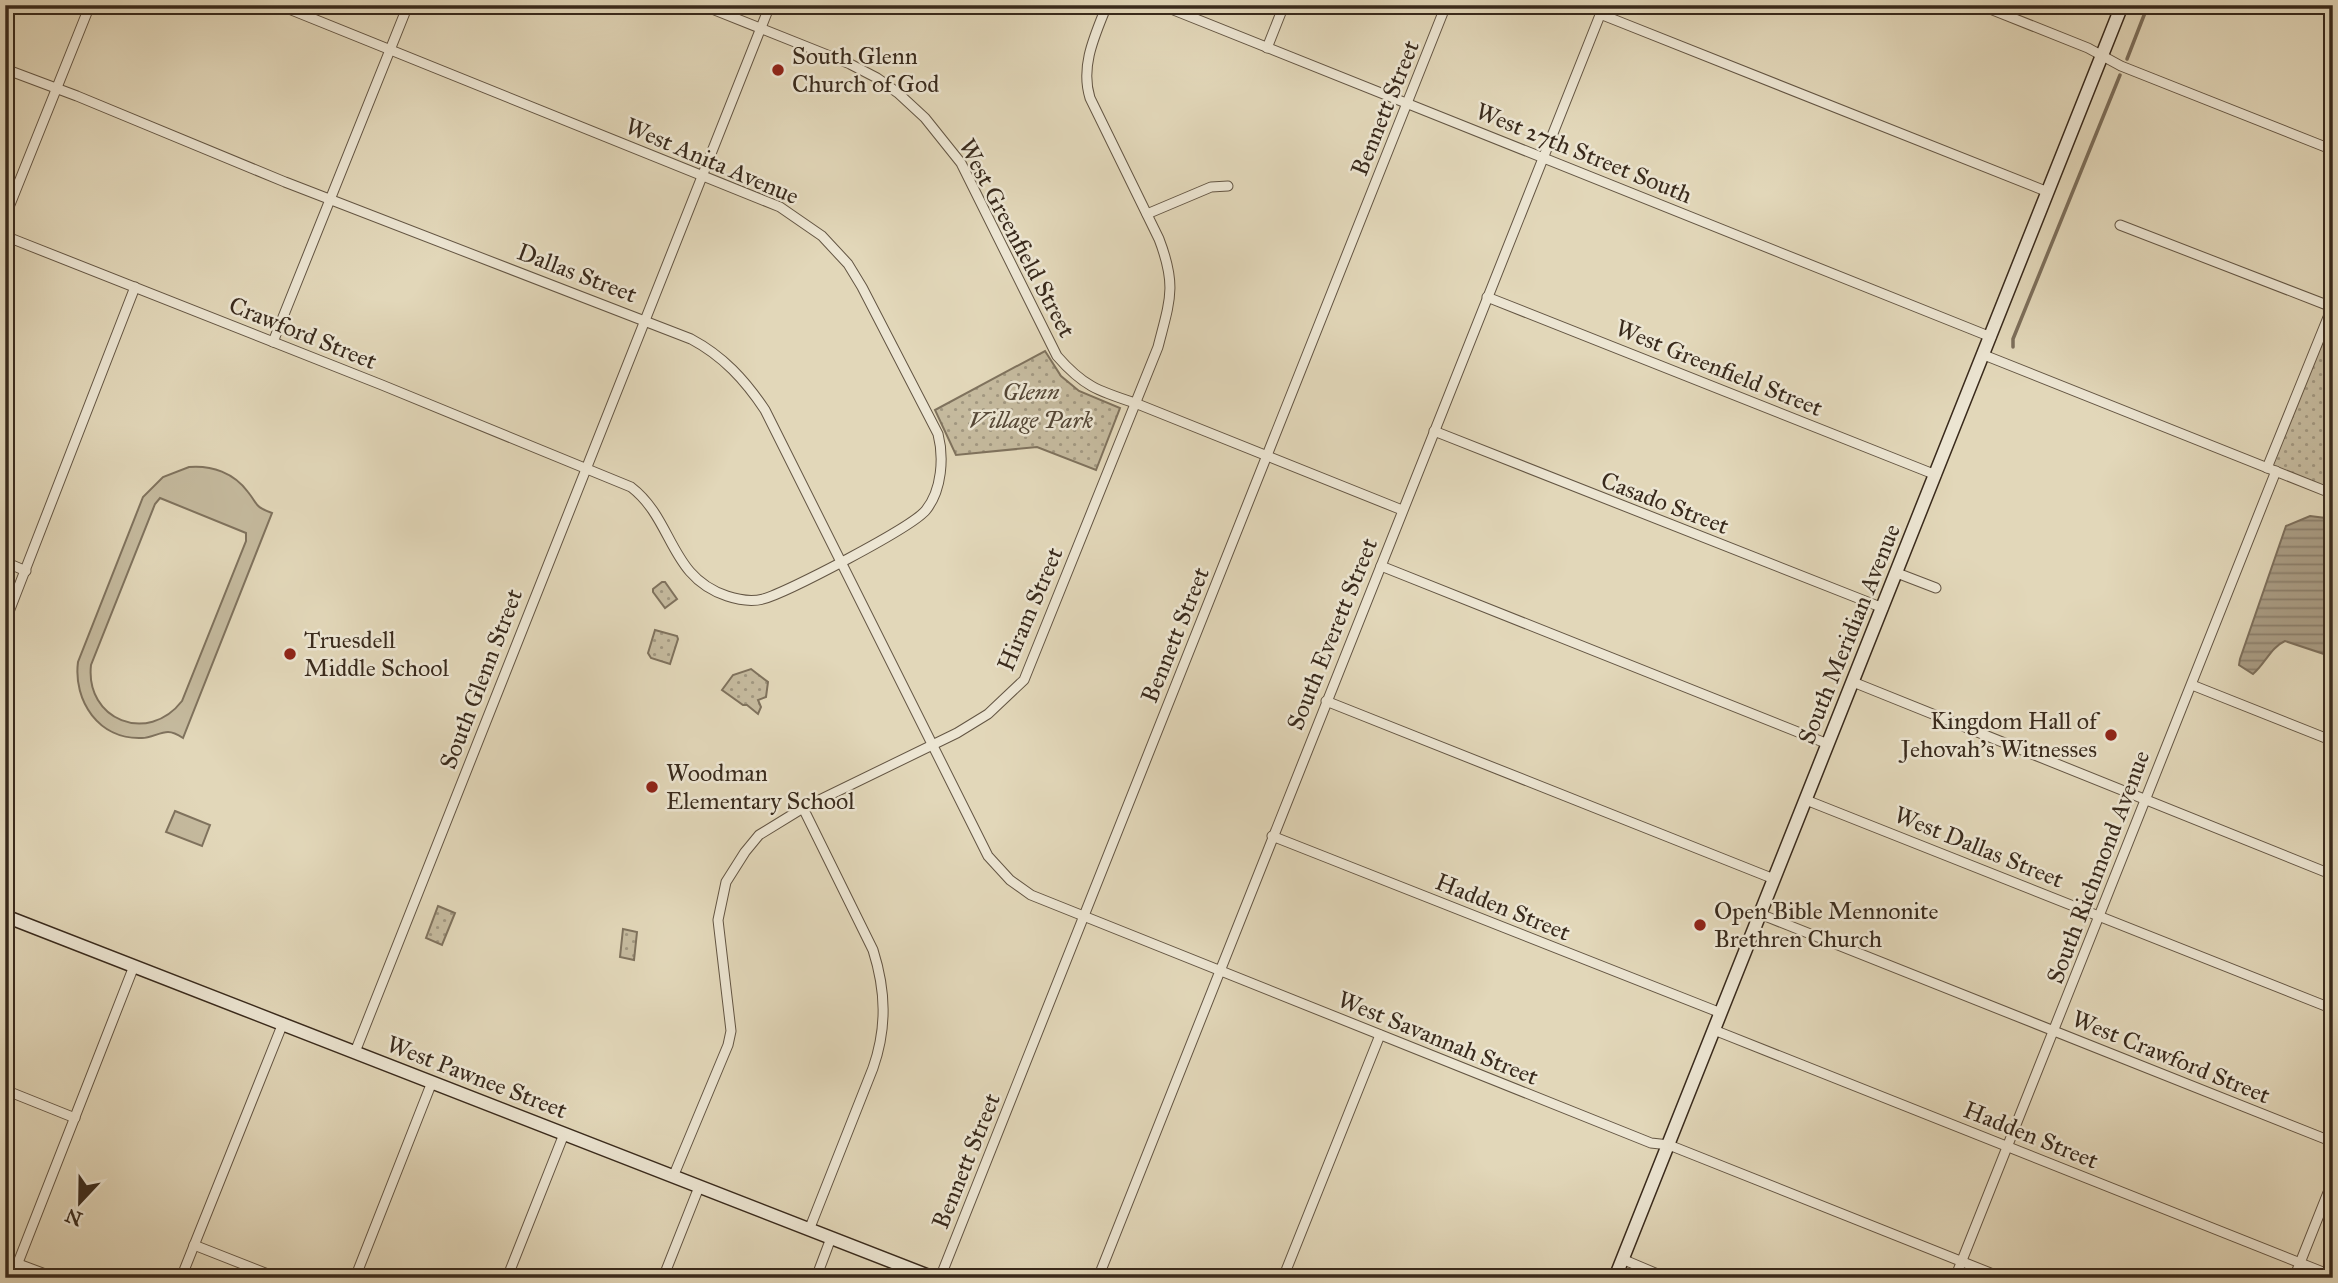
<svg xmlns="http://www.w3.org/2000/svg" width="2338" height="1283" font-family="'IM FELL Great Primer',serif">
<style>
.grass{fill:url(#grass-dots);stroke:#7f725d;stroke-width:2}
.garden{fill:#c5ba9e;stroke:#7f725d;stroke-width:2;fill-rule:evenodd}
.water{fill:url(#water-rules);stroke:#7c6e5a;stroke-width:2}
.lines{fill:none;stroke-linecap:round;stroke-linejoin:round}
.stream{stroke:#7c6e5a;stroke-width:3.5}
.street-casing{stroke:#635543;stroke-width:11}
.secondary-casing{stroke:#392a1c;stroke-width:15}
.street{stroke:#ece5d2;stroke-width:9}
.secondary{stroke:#ece5d2;stroke-width:12}
.poi-dot{fill:#8f2418;stroke:#ece5d2;stroke-width:2.5}
.labels{text-anchor:middle;dominant-baseline:central;stroke-width:5;stroke-linejoin:round;paint-order:stroke}
.poi-label{font-size:24px;fill:#392a1c;stroke:#ece5d2;text-anchor:start}
.street-label{font-size:24px;fill:#392a1c;stroke:#ece5d2}
.park-label{font-size:24px;font-style:italic;fill:#554736;stroke:#ece5d2}
</style>
<defs>
<pattern id="grass-dots" width="8" height="8" patternUnits="userSpaceOnUse" patternTransform="scale(1.75)"><rect width="8" height="8" fill="#c5ba9e"/><path d="M2 2h.1M6 6h.1" fill="none" stroke="#a19780" stroke-width="1.8" stroke-linecap="round"/></pattern>
<pattern id="water-rules" width="6" height="5" patternUnits="userSpaceOnUse" patternTransform="scale(1.75)"><rect width="6" height="5" fill="#a99c84"/><path d="M0 2.5h6" fill="none" stroke="#8b7f6b"/></pattern>
</defs>
<rect width="100%" height="100%" fill="#e2d7b9"/>
<filter id="stains"><feTurbulence type="fractalNoise" baseFrequency=".00286" numOctaves="4"/><feColorMatrix values="0 0 0 0 .2 0 0 0 0 .09 0 0 0 0 .02 0 0 0 .5 -.17"/></filter>
<radialGradient id="worn" r=".72"><stop offset=".6" stop-color="#630" stop-opacity="0"/><stop offset="1" stop-color="#630" stop-opacity=".3"/></radialGradient>
<g class="grass">
<polygon points="2333,304 2333,493 2267,468"/>
<polygon points="1045,351 1061,376 1079,391 1120,408 1096,470 1037,447 956,455 935,410"/>
<polygon points="662,582 665,582 677,599 665,608 653,592 653,589"/>
<polygon points="655,630 677,636 678,639 670,664 651,658 648,653"/>
<polygon points="751,669 768,682 766,697 758,700 761,707 758,714 747,705 743,705 722,690 733,675"/>
<polygon points="438,906 455,913 442,945 426,938"/>
<polygon points="623,929 637,932 634,960 620,957"/>
</g>
<g class="garden">
<path d="M189 467C212 465 234 473 248 492 259 506 254 506 272 513L183 738C180 736 173 732 168 732 160 732 151 738 142 738 99 740 73 701 78 662L143 497 163 477ZM160 498 246 533V541L182 701C148 745 85 720 91 665L155 504Z"/>
<polygon points="175,811 210,825 202,846 166,832"/>
</g>
<path class="water" d="M2310 516 2333 519V657L2285 641C2271 647 2265 664 2253 674L2239 665 2240 659 2286 526Z"/>
<g class="lines">
<g class="stream">
<polyline points="2127,59 2148,5"/>
<polyline points="2013,347 2013,339 2120,75"/>
</g>
<defs>
<g id="street">
<path d="M702 5 850 64 877 78 898 93 925 118 961 163 1057 356C1083 386 1098 391 1135 403L1402 510"/>
<polyline points="1161,5 1991,337"/>
<polyline points="1980,5 2088,48 2121,66 2333,150"/>
<polyline points="1600,14 2048,192"/>
<polyline points="1267,48 1284,5"/>
<path d="M5 69 77 96 285 182 691 339C723 356 745 380 765 410L988 856 1010 880 1031 895 1651 1143 1669 1145 2003 1278"/>
<polyline points="1147,214 1211,187 1228,186"/>
<polyline points="5,217 90,5"/>
<polyline points="2120,225 2332,307"/>
<path d="M5 236 382 385 631 487C674 520 669 577 727 596 739 600 751 602 763 599 786 593 913 527 926 510 942 490 944 457 938 434L862 287 848 264 822 236 780 207 279 5"/>
<polyline points="1487,297 1936,475"/>
<polyline points="273,342 408,5"/>
<polyline points="1984,355 2333,494"/>
<polyline points="1434,431 1883,608"/>
<polyline points="2267,468 2333,305"/>
<polyline points="5,562 26,571"/>
<polyline points="1381,566 1828,744"/>
<polyline points="1897,573 1936,588"/>
<polyline points="5,622 135,287"/>
<polyline points="1853,682 2333,875"/>
<polyline points="2192,685 2333,741"/>
<polyline points="1326,701 1774,879"/>
<polyline points="1806,800 2333,1009"/>
<path d="M803 808 873 950C886 991 887 1028 873 1068L809 1230"/>
<polyline points="1272,836 1721,1013"/>
<polyline points="1760,914 2333,1142"/>
<polyline points="1714,1030 2333,1276"/>
<polyline points="355,1052 770,5"/>
<polyline points="5,1090 75,1118"/>
<path d="M673 1177 728 1045 731 1031 718 920 726 882 745 852 759 835 803 808 957 733 988 714 1024 680 1158 347C1170 300 1177 286 1159 239L1090 98C1080 66 1095 35 1107 5"/>
<polyline points="194,1245 278,1278"/>
<polyline points="5,1259 56,1278"/>
<polyline points="1622,1259 1667,1278"/>
<polyline points="12,1278 134,966"/>
<polyline points="181,1278 283,1023"/>
<polyline points="355,1278 432,1082"/>
<polyline points="507,1278 564,1134"/>
<polyline points="663,1278 699,1187"/>
<polyline points="816,1278 831,1238"/>
<polyline points="940,1278 1446,5"/>
<polyline points="1098,1278 1604,5"/>
<polyline points="1283,1278 1380,1035"/>
<polyline points="1955,1278 2276,471"/>
<polyline points="2294,1278 2333,1180"/>
</g>
<g id="secondary">
<polyline points="5,916 934,1278"/>
<polyline points="1615,1278 2122,5"/>
</g>
</defs>
<use href="#street" class="street-casing"/>
<use href="#secondary" class="secondary-casing"/>
<use href="#street" class="street"/>
<use href="#secondary" class="secondary"/>
</g>
<g class="poi-dot">
<circle cx="778" cy="70" r="7"/>
<circle cx="290" cy="654" r="7"/>
<circle cx="2111" cy="735" r="7"/>
<circle cx="652" cy="787" r="7"/>
<circle cx="1700" cy="925" r="7"/>
</g>
<g class="labels">
<g class="poi-label">
<text x="792" y="56">South Glenn<tspan x="792" dy="28">Church of God</tspan></text>
<text x="304" y="640">Truesdell<tspan x="304" dy="28">Middle School</tspan></text>
<text x="2097" y="721" text-anchor="end">Kingdom Hall of<tspan x="2097" dy="28">Jehovah's Witnesses</tspan></text>
<text x="666" y="773">Woodman<tspan x="666" dy="28">Elementary School</tspan></text>
<text x="1714" y="911">Open Bible Mennonite<tspan x="1714" dy="28">Brethren Church</tspan></text>
</g>
<g class="street-label">
<text transform="translate(1385 108) rotate(-68)">Bennett Street</text>
<text transform="translate(1584 153) rotate(22)">West 27th Street South</text>
<text transform="translate(712 161) rotate(23)">West Anita Avenue</text>
<text transform="translate(1017 238) rotate(62)">West Greenfield Street</text>
<text transform="translate(577 273) rotate(21)">Dallas Street</text>
<text transform="translate(303 333) rotate(22)">Crawford Street</text>
<text transform="translate(1719 368) rotate(22)">West Greenfield Street</text>
<text transform="translate(1665 503) rotate(21)">Casado Street</text>
<text transform="translate(1030 609) rotate(-67)">Hiram Street</text>
<text transform="translate(1332 634) rotate(-68)">South Everett Street</text>
<text transform="translate(1849 634) rotate(-68)">South Meridian Avenue</text>
<text transform="translate(1175 635) rotate(-68)">Bennett Street</text>
<text transform="translate(481 679) rotate(-69)">South Glenn Street</text>
<text transform="translate(1979 847) rotate(22)">West Dallas Street</text>
<text transform="translate(2098 867) rotate(-69)">South Richmond Avenue</text>
<text transform="translate(1503 907) rotate(22)">Hadden Street</text>
<text transform="translate(1438 1038) rotate(22)">West Savannah Street</text>
<text transform="translate(2171 1057) rotate(22)">West Crawford Street</text>
<text transform="translate(477 1077) rotate(21)">West Pawnee Street</text>
<text transform="translate(2031 1135) rotate(22)">Hadden Street</text>
<text transform="translate(966 1161) rotate(-68)">Bennett Street</text>
</g>
<g class="park-label">
<text x="1031" y="392">Glenn<tspan x="1031" dy="28">Village Park</tspan></text>
</g>
</g>
<rect width="2338" height="1283" fill="none" stroke="#e2d7b9" stroke-width="28"/>
<rect x="7" y="7" width="2324" height="1269" fill="none" stroke="#392a1c" stroke-width="3.5"/>
<rect x="14" y="14" width="2310" height="1255" fill="none" stroke="#392a1c" stroke-width="2"/>
<g transform="translate(80 1202) rotate(202)" stroke="#ece5d2" stroke-width="5" paint-order="stroke">
<path d="M0-5L12 26L0 18L-12 26Z" fill="#392a1c"/>
<text y="-10" font-size="19" font-weight="bold" text-anchor="middle" fill="#392a1c">N</text>
</g>
<rect width="100%" height="100%" filter="url(#stains)"/>
<rect width="100%" height="100%" fill="url(#worn)"/>
</svg>
